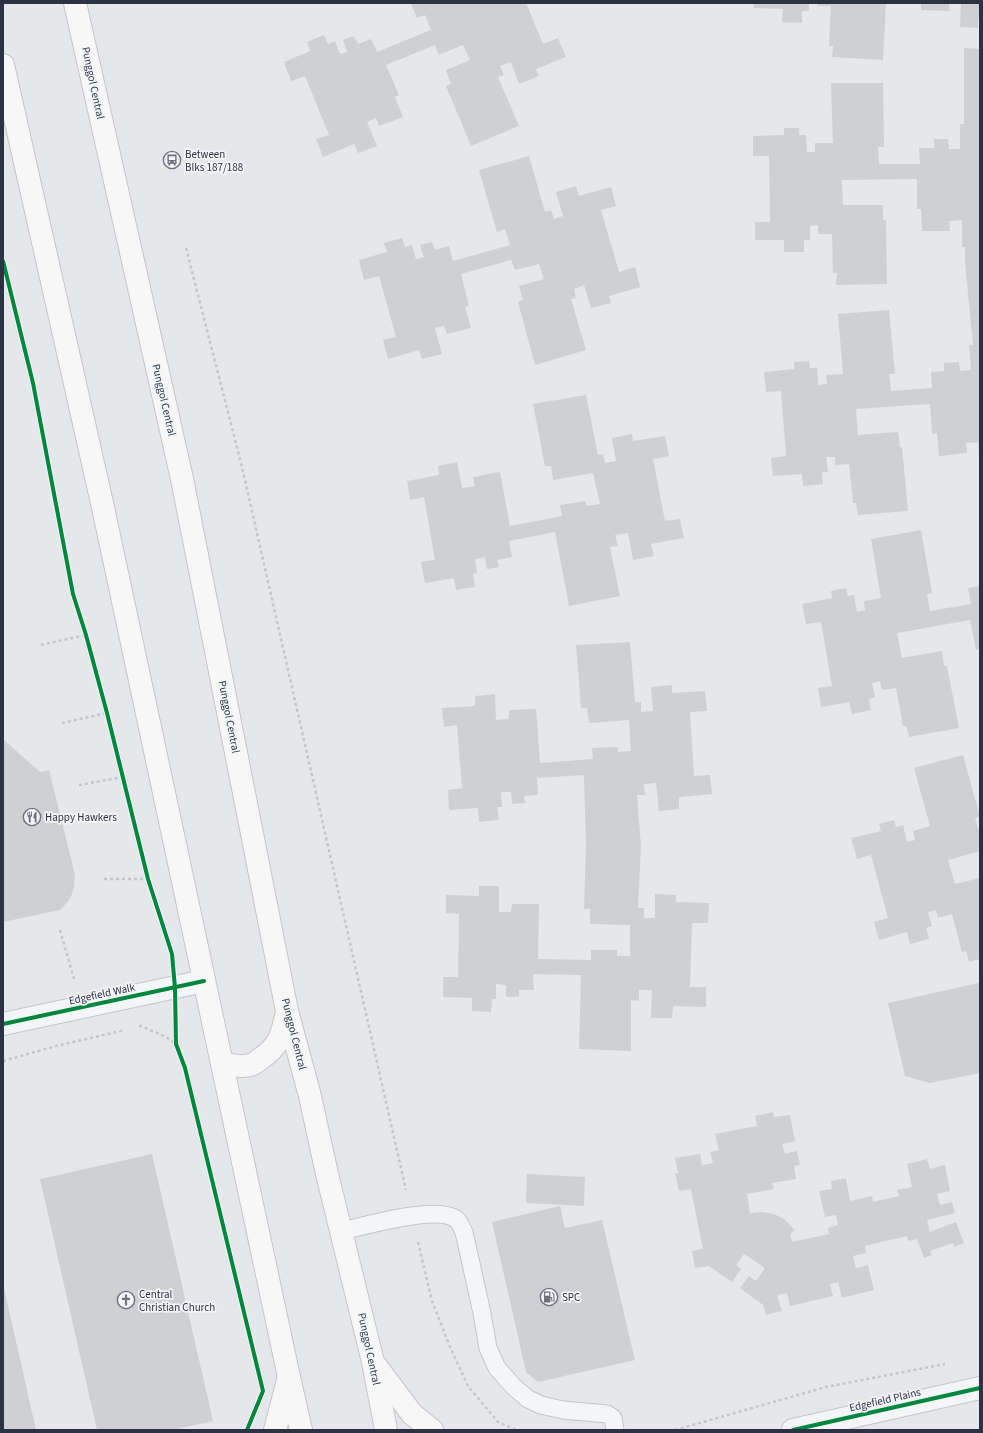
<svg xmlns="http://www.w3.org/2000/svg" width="983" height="1433" font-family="'Source Sans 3',sans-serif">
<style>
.building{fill:#cfd0d4}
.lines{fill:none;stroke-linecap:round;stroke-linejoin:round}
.lane-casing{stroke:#c3c5c8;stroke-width:19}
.street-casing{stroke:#c3c5c8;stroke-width:24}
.secondary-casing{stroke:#c3c5c8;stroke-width:24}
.path{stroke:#c4c5c9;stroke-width:2.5;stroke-dasharray:3 3;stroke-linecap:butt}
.lane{stroke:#f4f5f6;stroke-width:17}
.street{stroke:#f4f5f6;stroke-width:22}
.secondary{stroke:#f7f7f8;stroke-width:22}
.cycleway-casing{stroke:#f3f5f8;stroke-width:6}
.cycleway{stroke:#00873e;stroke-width:4}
.labels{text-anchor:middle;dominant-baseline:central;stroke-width:3.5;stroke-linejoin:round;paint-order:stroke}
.street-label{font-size:11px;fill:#2b3243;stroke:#f3f5f8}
.poi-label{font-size:11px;fill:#2b3243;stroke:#f3f5f8;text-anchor:start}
</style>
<rect width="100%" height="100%" fill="#e5e7ea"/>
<g class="building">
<polygon points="411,3 526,3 543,44 558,38 566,57 536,69 539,76 519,84 511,62 500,66 504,75 498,77 519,126 471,146 446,86 451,84 446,70 470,60 463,45 439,55 435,45 386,65 399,95 395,97 403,117 379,126 376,118 367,122 377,146 358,153 354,144 323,157 316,139 329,135 305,76 291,81 284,62 310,51 307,42 324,35 328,44 335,41 340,54 347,52 343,40 354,36 358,44 371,39 377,52 431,30 425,15 417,18"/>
<polygon points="754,3 809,3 809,11 802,11 802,23 782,22 783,9 754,8"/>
<polygon points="817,3 886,3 883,60 832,57 833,46 829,46 831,6 817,6"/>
<polygon points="921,3 949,3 949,11 921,10"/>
<polygon points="961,3 980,3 980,18 978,18 978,28 960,27"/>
<polygon points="964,48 980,49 980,454 979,454 978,442 966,443 967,453 939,456 937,433 932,434 930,404 856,409 858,435 898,432 900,447 902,447 908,511 858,515 856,503 853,503 849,464 835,465 835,457 826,457 828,472 822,472 823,484 803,486 802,474 773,476 771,458 786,456 781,391 766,392 764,372 794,369 794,362 809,361 810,368 817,368 818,385 827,384 826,375 843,374 838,314 889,310 895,374 889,374 891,391 932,388 931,372 944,371 944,363 959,362 960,371 971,370 969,345 973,345 965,262 965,247 962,247 962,220 949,221 950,231 922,231 921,209 917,209 917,179 842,180 843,205 883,205 883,220 886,220 887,284 836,285 837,273 833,273 832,234 818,234 818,225 810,226 810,240 804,240 804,252 784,252 784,240 755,240 755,222 770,222 769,156 753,156 753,136 784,135 784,128 799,128 799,135 806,135 807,152 815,152 815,143 833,143 831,83 883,83 884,147 878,147 879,164 920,164 919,148 934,148 934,139 948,139 949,149 960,149 960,124 964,124"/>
<polygon points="529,156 545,212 551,210 554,219 563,216 556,192 576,186 579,196 611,187 616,206 601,210 619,272 635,267 640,287 609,296 611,303 591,308 584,285 574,289 576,298 571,299 586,350 535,365 518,302 523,300 519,286 544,279 539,264 515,270 511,260 461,274 469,306 465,307 471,328 447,334 444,326 435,328 442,354 422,359 419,350 388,359 383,340 396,337 379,276 364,280 359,260 387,252 384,243 402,238 405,247 412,245 416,259 424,257 420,245 432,242 435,250 449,246 453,261 510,245 505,229 497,232 479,170"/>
<polygon points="586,395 598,455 603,454 605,463 616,461 612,438 632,434 633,441 665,436 669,456 653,459 665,521 680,519 684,538 651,544 654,556 633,560 628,533 615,535 618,546 610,547 620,596 569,606 555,532 509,541 512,557 497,560 499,567 487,569 485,557 475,559 477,573 473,574 475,587 456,590 454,578 425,583 421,562 435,560 424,497 410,500 407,481 439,475 438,466 457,462 462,488 475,486 473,477 500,472 510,526 562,516 560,505 586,501 586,506 600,504 593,473 553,480 551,466 545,466 533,404"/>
<polygon points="921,530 932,593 927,594 930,611 971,604 968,588 980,586 980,649 976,650 970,620 897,633 902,658 942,651 944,666 947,666 959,728 909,737 906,726 903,726 896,688 882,690 880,681 872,683 875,697 869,699 871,710 852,714 849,702 821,707 818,688 832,686 821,622 806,624 802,604 832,598 831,591 846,588 848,596 854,595 857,612 865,610 864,601 881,598 871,539"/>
<polygon points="630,642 635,702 641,702 641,712 653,711 651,687 672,685 672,693 705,691 707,711 690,712 694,776 710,775 712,794 679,797 679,809 659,811 656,783 644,784 645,795 637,795 641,846 638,908 644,908 644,918 655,918 655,894 676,895 676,902 709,903 708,923 692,923 690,987 706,987 706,1007 673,1006 672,1018 651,1018 652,990 639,990 639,1001 631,1000 631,1051 579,1049 581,975 533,974 534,990 519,990 519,997 506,997 506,985 496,984 496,999 492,999 491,1012 472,1011 472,998 443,997 443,977 458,977 459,914 446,913 446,895 479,896 479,886 499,886 499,912 511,912 512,904 539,904 538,959 591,960 591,950 617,950 617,956 630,956 630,925 590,924 590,909 584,909 586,845 584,775 537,778 538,795 524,796 525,803 512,804 511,792 501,792 502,807 497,807 499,820 479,822 478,808 449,810 448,790 462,788 457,725 444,727 442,708 475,706 475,696 495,694 496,720 509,719 509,710 536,709 540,763 593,759 592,748 618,747 618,752 631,751 629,720 589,723 587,708 581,708 576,645"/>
<polygon points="3,739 40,772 49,770 75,875 74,888 70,899 60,910 3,922"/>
<polygon points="963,755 980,817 975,818 980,835 980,851 948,860 955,884 980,878 980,959 969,962 966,951 962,952 952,914 938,918 936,910 928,912 932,926 926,928 929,939 910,944 907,932 879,940 874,922 888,918 871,855 857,859 851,838 881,831 879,824 894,820 896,827 903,825 907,842 915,840 913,831 930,826 914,768"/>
<polygon points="979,983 980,988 980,1073 930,1083 905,1076 888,1003"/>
<polygon points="773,1112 774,1117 790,1115 795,1141 782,1144 785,1154 797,1151 800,1165 794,1166 796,1179 772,1183 774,1189 747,1194 750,1213 763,1212 774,1214 784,1219 795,1230 790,1234 792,1242 829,1234 828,1228 838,1225 836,1215 825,1217 819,1191 832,1189 831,1181 846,1178 850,1201 872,1196 873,1202 899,1196 897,1190 912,1187 907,1164 927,1159 930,1169 945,1165 950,1191 937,1194 940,1205 952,1202 955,1213 927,1220 930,1232 956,1222 964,1243 954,1247 953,1243 930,1251 932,1255 924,1258 917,1239 908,1241 907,1236 865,1246 866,1253 853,1256 856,1268 868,1265 874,1290 842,1298 838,1282 830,1284 833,1296 790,1306 787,1293 777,1295 782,1311 766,1315 763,1305 740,1288 749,1276 756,1281 765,1268 744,1254 736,1265 741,1269 732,1282 709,1266 695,1268 692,1251 703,1249 691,1189 679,1191 675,1173 678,1173 675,1158 700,1154 702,1165 713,1163 710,1152 719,1150 715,1134 757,1126 755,1116"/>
<polygon points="152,1154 213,1421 172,1430 97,1430 40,1179"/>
<polygon points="527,1174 585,1177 584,1206 526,1203"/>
<polygon points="560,1206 565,1228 602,1220 635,1360 538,1382 526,1372 492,1222"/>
<polygon points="4,1288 36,1430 3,1430"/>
</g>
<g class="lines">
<defs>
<path id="lane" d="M342 1231C364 1226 442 1203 458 1221 461 1224 462 1229 464 1232L482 1313 488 1348 497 1368 514 1387 528 1399 541 1405 563 1410 607 1414 613 1418 615 1430"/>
<g id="street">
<polyline points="3,1024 204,981"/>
<polyline points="793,1430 980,1388"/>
</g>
<g id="secondary">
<polyline points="75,3 182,479 287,1011 310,1096 327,1174 373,1362 386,1430"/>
<polyline points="3,65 102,503 289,1377 301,1430"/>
<path d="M222 1064C231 1065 244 1068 253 1064 255 1063 258 1061 260 1059 280 1046 282 1034 287 1012"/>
<polyline points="376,1366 412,1414 432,1430"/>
<polyline points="275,1430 288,1380"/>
</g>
</defs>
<use href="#lane" class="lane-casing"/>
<use href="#street" class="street-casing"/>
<use href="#secondary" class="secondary-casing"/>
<g class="path">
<polyline points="186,248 242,467 406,1190"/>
<polyline points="41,645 86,635"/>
<polyline points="62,723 107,713"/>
<polyline points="79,785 123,777"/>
<polyline points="104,879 148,879"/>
<polyline points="60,930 74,979"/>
<polyline points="139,1026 141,1026 166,1037 176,1044"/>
<polyline points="3,1061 56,1046 125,1030"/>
<polyline points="418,1242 432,1301 450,1347 468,1386 498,1422 516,1430"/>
<polyline points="675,1430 826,1387 945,1364"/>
</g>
<use href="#lane" class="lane"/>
<use href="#street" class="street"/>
<use href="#secondary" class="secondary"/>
<defs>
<g id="cycleway">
<polyline points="3,261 33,383 73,594 86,635 107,713 148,879 172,954 175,988 176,1044 185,1068 263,1391 247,1430"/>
<polyline points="3,1024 204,981"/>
<polyline points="793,1430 980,1388"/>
</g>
</defs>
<use href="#cycleway" class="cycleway-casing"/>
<use href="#cycleway" class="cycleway"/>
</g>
<defs>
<symbol id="bus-ring" viewBox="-11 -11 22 22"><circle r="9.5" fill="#f3f5f8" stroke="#6c717d" stroke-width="1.5"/><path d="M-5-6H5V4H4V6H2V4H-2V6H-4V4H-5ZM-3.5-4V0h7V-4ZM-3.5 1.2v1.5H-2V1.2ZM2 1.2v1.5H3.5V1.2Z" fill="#6c717d"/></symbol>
<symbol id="restaurant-ring" viewBox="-11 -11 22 22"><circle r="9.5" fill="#f3f5f8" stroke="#6c717d" stroke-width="1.5"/><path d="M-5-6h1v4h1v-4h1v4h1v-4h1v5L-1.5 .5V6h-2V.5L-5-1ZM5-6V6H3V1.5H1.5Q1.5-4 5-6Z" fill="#6c717d"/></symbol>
<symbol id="fuel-ring" viewBox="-11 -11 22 22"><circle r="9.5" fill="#f3f5f8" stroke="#6c717d" stroke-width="1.5"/><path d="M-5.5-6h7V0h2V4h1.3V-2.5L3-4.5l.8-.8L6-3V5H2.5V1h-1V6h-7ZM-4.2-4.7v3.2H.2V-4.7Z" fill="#6c717d"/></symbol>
<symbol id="church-ring" viewBox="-11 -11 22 22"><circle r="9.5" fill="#f3f5f8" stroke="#6c717d" stroke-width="1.5"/><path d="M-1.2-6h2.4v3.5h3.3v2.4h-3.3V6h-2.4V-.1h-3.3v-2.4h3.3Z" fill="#6c717d"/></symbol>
</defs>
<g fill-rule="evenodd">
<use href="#bus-ring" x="162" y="150" width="20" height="20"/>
<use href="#restaurant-ring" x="22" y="807" width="20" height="20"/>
<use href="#fuel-ring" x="539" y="1287" width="20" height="20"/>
<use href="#church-ring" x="116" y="1290" width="20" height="20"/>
</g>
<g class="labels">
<g class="street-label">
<text transform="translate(93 83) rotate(78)">Punggol Central</text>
<text transform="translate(164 400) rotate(77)">Punggol Central</text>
<text transform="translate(229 717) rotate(79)">Punggol Central</text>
<text transform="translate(102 994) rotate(-12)">Edgefield Walk</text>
<text transform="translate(294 1034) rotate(76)">Punggol Central</text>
<text transform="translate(369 1349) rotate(78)">Punggol Central</text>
<text transform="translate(885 1400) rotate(-13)">Edgefield Plains</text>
</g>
<g class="poi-label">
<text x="185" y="154">Between<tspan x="185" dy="13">Blks 187/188</tspan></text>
<text x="45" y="817">Happy Hawkers</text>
<text x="139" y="1294">Central<tspan x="139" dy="13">Christian Church</tspan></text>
<text x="562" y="1297">SPC</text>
</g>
</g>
<rect width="983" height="1433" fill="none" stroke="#2b3243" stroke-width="8"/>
</svg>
